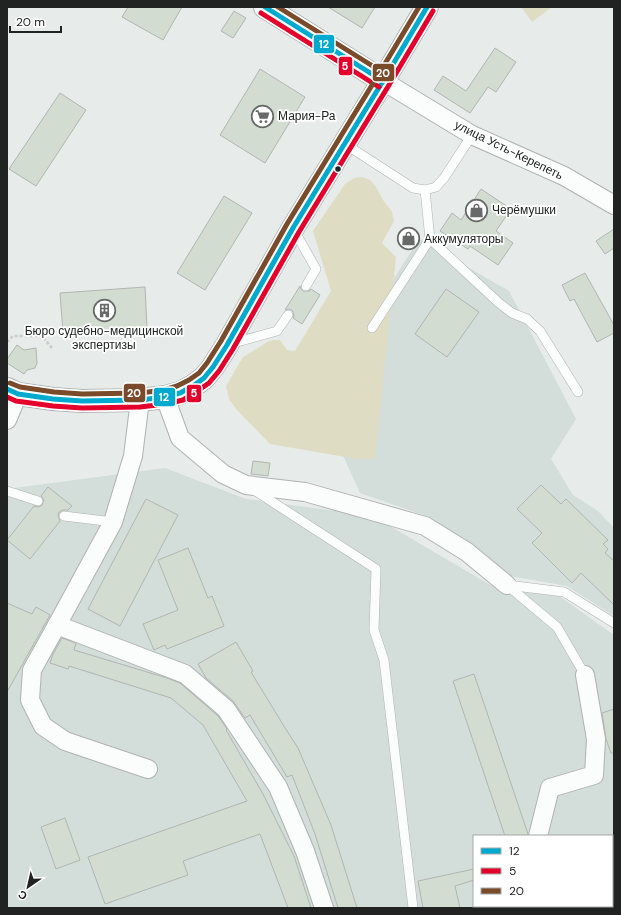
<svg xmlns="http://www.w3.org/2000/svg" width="621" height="915" font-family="'DM Sans',sans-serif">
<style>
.built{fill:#d3ddd9;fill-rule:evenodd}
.green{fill:#deddc4}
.building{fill:#d2dcd0;stroke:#b2b5b3}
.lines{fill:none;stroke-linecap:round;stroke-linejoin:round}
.lane-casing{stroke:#afb3b1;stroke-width:10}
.street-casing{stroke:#afb3b1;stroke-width:20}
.secondary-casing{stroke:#afb3b1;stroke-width:24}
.path{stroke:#c9caca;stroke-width:2.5;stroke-dasharray:3 2;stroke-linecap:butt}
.lane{stroke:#fbfcfc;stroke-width:9}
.street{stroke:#fbfcfc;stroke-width:18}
.secondary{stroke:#fbfcfc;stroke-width:22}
.bus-1-casing{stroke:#fff;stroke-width:8}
.bus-2-casing{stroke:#fff;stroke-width:8}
.bus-3-casing{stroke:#fff;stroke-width:8}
.bus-1{stroke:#00a9ce;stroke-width:5}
.bus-2{stroke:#e4002b;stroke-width:5}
.bus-3{stroke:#7a4b2a;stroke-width:5}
.bus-dot{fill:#202322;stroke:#fff;stroke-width:1.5}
.labels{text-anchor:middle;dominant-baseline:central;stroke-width:3.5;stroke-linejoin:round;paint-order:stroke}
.poi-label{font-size:12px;fill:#202322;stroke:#fff;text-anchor:start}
.street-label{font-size:12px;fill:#202322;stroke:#fff}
.line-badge{stroke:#fff;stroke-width:1.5}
.badge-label{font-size:11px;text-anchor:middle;font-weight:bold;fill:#fff}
</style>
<rect width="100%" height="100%" fill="#e7ebe9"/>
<g class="built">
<polygon points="419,239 509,291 576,419 551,459 573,495 598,511 614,528 614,616 567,586 510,576 472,546 429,517 360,493 324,413 336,370"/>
<path d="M165 468 246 499 373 516 492 586 559 596 614 635V908H7V489ZM474 836H612V906H474Z"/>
</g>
<g class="green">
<polygon points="521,7 552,7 532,22"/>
<polygon points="362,177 370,180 375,185 383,200 392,212 394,221 382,243 396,257 375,459 357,459 270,444 236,409 229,399 226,386 243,357 267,342 273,340 280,340 287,350 295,351 331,291 313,231 345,184 354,178"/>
</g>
<g class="building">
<polygon points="128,7 182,7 163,40 122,17"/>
<polygon points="328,7 375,7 362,28"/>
<polygon points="234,11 246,18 233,38 221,31"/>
<polygon points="495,48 516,62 496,92 488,87 470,113 434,90 443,76 466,91"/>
<polygon points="260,69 305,97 265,163 220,135"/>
<polygon points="60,93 86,110 36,186 9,169"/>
<polygon points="481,189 511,209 496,231 513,243 498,265 470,246 468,249 440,231 452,213 461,220"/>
<polygon points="224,196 252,213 205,290 177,273"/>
<polygon points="614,229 614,248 605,254 596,241"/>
<polygon points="585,273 614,325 614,333 597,342 574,299 570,301 562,285"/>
<polygon points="300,286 301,289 303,291 309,291 311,289 320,295 302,324 293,318 294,315 292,310 289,309 285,310"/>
<polygon points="145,287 147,327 63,333 60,293"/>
<polygon points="446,289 479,312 447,357 415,334"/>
<polygon points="17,345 24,350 36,348 37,363 35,368 27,370 24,374 7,363 7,359"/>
<polygon points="253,461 270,463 268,476 251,474"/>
<polygon points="541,485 561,504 566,499 608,540 603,544 608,549 605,553 614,561 614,605 581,573 572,583 532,543 542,533 517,509"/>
<polygon points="48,487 72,506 68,510 62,510 59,512 58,516 60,521 30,559 7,540 34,506 39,507 42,505 44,500 41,496"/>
<polygon points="146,499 178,515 120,626 88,609"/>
<polygon points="188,548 208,598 212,596 224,626 167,649 165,645 154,650 143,624 178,610 158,560"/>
<polygon points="7,603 32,614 36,607 50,615 7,692"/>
<polygon points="62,638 76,643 74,650 167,678 180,683 218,716 227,729 226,730 263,794 294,856 311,908 288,908 260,834 183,861 188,875 105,904 88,857 247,801 203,725 171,698 69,666 68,669 50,663 53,654"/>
<polygon points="236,642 253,671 251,672 282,723 298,748 331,825 357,908 338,908 315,834 292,775 287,777 250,715 245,718 233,701 206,678 198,664"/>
<polygon points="474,674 528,834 528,836 505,836 453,681"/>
<polygon points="614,709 614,753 611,753 606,739 602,713"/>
<polygon points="65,818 80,860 56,869 41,827"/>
<polygon points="474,869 474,880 455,886 460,908 423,908 418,881"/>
</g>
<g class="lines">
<defs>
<g id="lane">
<polyline points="345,144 413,188 425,190 436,187 444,178 472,135"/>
<polyline points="294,230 316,269 306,286"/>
<polyline points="430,239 499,303 512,313 527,319 540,331 578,392"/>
<polyline points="372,328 430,239 425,190"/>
<polyline points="230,344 277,331 288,315"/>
<polyline points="254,490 376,569 374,630 384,660 413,908"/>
<polyline points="7,491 38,501"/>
<polyline points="64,516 113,522"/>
<polyline points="507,585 557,627 585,675"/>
<polyline points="507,585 564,592 614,623"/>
</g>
<g id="street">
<polyline points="383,81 472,135 564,176 614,205"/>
<polyline points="165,397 180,438 223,474 246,485 305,492 425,526 467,552 507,585"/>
<polyline points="140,400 133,456 113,522 57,625 185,674 226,709 278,787 305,851 324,908"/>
<polyline points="7,420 18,394"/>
<polyline points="57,625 32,670 30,700 43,726 65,741 148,769"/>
<polyline points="538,836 550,788 594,775 596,739 585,675"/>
<polyline points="512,908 514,906"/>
</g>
<g id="secondary">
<polyline points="265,7 383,81"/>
<polyline points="7,389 18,394 53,399 82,401 140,400 165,397 180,393 193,386 204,378 213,367 227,345 293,228 383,81 427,7"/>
</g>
</defs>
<use href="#lane" class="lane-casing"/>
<use href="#street" class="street-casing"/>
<use href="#secondary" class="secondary-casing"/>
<polyline class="path" points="7,342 13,336 42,336 52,348"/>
<use href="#lane" class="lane"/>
<use href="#street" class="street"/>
<use href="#secondary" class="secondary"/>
<defs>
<g id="bus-1">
<polyline points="265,7 383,81"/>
<polyline points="7,389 18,394 53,399 82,401 140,400 165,397 180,393 193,386 204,378 213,367 227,345 293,228 383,81 427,7"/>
</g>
<g id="bus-2">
<polyline points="261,13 379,87"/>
<polyline points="7,397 16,401 53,406 82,408 140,407 166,404 183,400 196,392 209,383 219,371 233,349 299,232 389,85 433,11"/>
</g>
<g id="bus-3">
<polyline points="278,7 387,75"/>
<polyline points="10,383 20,387 54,392 82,394 140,393 164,390 177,386 189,380 199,373 207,363 221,341 287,224 377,77 419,7"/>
</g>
</defs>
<use href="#bus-1" class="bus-1-casing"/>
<use href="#bus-2" class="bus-2-casing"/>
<use href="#bus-3" class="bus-3-casing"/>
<use href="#bus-1" class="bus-1"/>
<use href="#bus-2" class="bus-2"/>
<use href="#bus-3" class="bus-3"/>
</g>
<defs>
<symbol id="supermarket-ring" viewBox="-11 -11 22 22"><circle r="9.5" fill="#fff" stroke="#666968" stroke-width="1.5"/><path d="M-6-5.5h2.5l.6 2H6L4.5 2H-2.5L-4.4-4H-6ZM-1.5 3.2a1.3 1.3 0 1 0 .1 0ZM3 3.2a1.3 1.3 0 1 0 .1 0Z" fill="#666968"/></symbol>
<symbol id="shop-ring" viewBox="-11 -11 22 22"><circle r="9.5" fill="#fff" stroke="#666968" stroke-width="1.5"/><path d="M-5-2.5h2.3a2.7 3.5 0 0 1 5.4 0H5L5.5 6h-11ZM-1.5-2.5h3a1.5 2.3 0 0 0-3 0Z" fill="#666968"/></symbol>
<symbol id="building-ring" viewBox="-11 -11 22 22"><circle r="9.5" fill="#fff" stroke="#666968" stroke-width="1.5"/><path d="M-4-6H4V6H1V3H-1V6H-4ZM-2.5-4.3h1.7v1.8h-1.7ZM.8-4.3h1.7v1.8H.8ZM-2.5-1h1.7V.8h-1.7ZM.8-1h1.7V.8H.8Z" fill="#666968"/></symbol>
</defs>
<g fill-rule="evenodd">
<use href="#supermarket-ring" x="250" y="104" width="25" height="25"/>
<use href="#shop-ring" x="464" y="198" width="25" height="25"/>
<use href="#shop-ring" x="396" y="226" width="25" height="25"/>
<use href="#building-ring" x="92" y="298" width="25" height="25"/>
</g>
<circle class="bus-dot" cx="338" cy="169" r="3.5"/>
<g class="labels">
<g class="poi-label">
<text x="278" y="116">Мария-Ра</text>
<text x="492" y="210">Черёмушки</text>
<text x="424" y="239">Аккумуляторы</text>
<text x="104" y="331" text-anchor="middle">Бюро судебно-медицинской<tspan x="104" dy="14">экспертизы</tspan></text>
</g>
<g class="street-label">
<text transform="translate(509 150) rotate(26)">улица Усть-Керепеть</text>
</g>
</g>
<g class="line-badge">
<rect x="313" y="34" width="22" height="20" rx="4" fill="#00a9ce"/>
<rect x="338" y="56" width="15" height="20" rx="4" fill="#e4002b"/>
<rect x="372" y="63" width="23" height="19" rx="4" fill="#7a4b2a"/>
<rect x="123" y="383" width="23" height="20" rx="4" fill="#7a4b2a"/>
<rect x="186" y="384" width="16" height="19" rx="4" fill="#e4002b"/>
<rect x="153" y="387" width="23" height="20" rx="4" fill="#00a9ce"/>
</g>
<g class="badge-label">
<text x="324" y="48">12</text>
<text x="345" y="70">5</text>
<text x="383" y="77">20</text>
<text x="134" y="397">20</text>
<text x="194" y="397">5</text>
<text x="164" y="401">12</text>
</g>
<rect width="621" height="915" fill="none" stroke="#202322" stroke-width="16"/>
<rect x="473" y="835" width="140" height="72" fill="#ffffff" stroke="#a6a7a7"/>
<rect x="481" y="848" width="20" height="6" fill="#00a9ce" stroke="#a6a7a7"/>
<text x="509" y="855" font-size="12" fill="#202322">12</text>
<rect x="481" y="868" width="20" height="6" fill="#e4002b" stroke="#a6a7a7"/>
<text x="509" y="875" font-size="12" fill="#202322">5</text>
<rect x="481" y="888" width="20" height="6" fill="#7a4b2a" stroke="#a6a7a7"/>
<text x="509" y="895" font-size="12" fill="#202322">20</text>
<g transform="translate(28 887) rotate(214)" stroke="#ffffff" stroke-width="3" paint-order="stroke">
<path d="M0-3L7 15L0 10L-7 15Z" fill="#202322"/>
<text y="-6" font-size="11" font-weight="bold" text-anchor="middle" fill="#202322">С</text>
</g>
<path d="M10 26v6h51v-6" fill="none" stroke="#202322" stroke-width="2"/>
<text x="16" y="26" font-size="12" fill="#202322" stroke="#ffffff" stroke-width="3" paint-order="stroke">20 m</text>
</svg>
